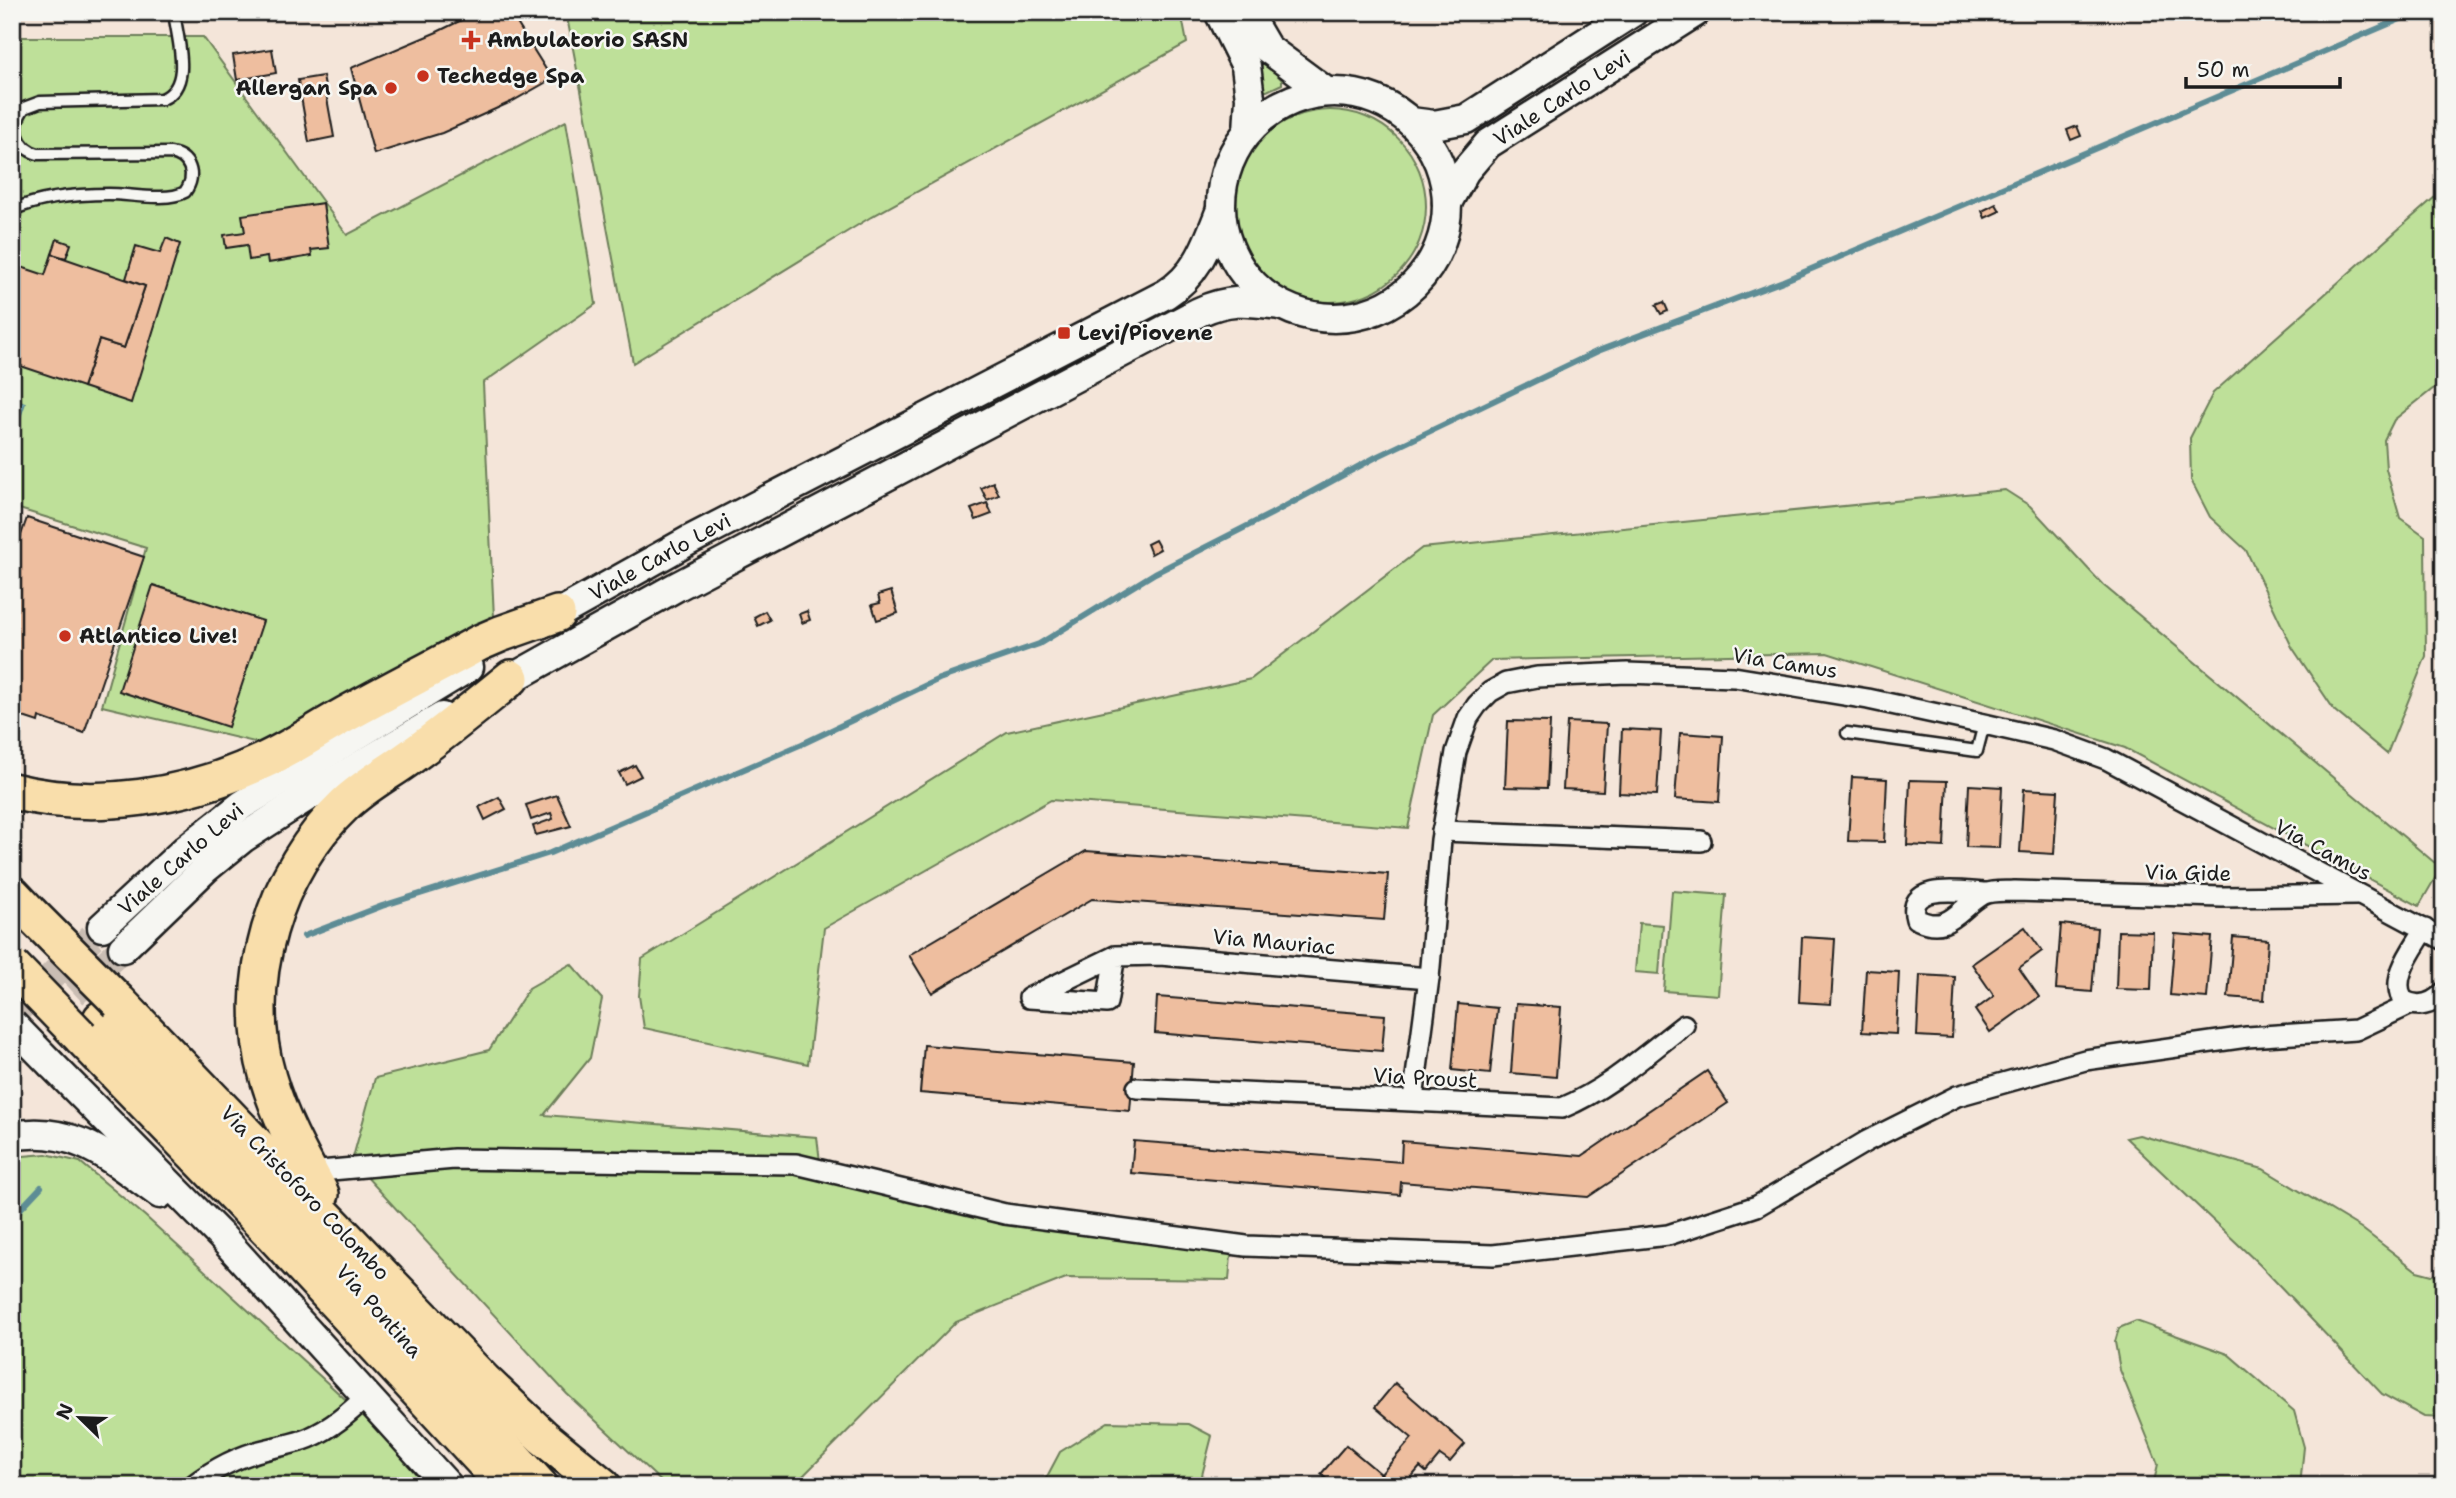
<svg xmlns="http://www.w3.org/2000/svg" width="2456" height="1498" font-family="'Shantell Sans',sans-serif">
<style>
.green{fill:#bee099;stroke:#6d7e5a;stroke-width:2}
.water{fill:#88d6e6;stroke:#5d8c95;stroke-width:2}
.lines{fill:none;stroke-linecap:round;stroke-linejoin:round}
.stream{stroke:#5d8c95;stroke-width:6}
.building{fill:#eebe9f;stroke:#1c1c1c;stroke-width:2}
.secondary-tunnel{stroke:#c9bdb3;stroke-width:28;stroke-dasharray:28 14;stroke-linecap:butt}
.lane-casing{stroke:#1c1c1c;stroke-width:15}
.street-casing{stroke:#1c1c1c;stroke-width:24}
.secondary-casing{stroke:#1c1c1c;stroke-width:33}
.highway-casing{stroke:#1c1c1c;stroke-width:40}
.lane{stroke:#f6f6f2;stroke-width:10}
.street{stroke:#f6f6f2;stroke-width:19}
.secondary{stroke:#f6f6f2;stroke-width:28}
.highway{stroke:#f9deab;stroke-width:35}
.secondary-bridge-casing{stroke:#1c1c1c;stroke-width:33;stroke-linecap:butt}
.highway-bridge-casing{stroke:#1c1c1c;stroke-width:40;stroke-linecap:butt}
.secondary-bridge{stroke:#f6f6f2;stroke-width:28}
.highway-bridge{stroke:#f9deab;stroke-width:35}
.poi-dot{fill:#c8321e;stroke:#f6f6f2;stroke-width:2.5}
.labels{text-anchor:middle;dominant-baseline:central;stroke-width:5;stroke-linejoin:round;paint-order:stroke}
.poi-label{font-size:21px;font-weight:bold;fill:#1c1c1c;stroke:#f6f6f2;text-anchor:start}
.street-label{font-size:21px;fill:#1c1c1c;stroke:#f6f6f2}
</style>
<rect width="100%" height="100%" fill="#f4e5d9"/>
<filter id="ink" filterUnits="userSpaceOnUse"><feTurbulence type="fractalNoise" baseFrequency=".0143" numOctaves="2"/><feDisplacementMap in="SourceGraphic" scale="14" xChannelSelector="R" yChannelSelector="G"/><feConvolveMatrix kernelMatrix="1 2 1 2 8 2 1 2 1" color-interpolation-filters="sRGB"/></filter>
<g filter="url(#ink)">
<g class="green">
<polygon points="566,12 1181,12 1187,43 871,217 633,363"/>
<polygon points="1235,12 1258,54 1282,80 1282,84 1267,91 1260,91"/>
<polygon points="12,37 203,37 347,235 566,121 596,304 483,383 494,618 267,745 102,706 146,548 16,508 12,517"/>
<circle cx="1330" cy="206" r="96"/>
<polygon points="2444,189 2444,380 2394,420 2384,440 2386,469 2400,518 2425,536 2426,656 2387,754 2335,711 2292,647 2246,550 2210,517 2191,480 2190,438 2213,393"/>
<polygon points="2005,490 2030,506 2103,585 2441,868 2419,906 2125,748 1827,653 1492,660 1433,715 1408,828 1051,800 824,928 808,1064 644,1028 639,996 642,959 1007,732 1251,679 1422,548"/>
<polygon points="1672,891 1726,895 1718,995 1664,991"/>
<polygon points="1639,923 1663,925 1659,974 1635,972"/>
<polygon points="571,964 602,999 590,1058 544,1115 817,1137 821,1170 949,1200 1232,1243 1229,1280 1066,1278 956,1322 793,1486 666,1486 567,1394 352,1161 375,1078 489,1050 529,988"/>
<polygon points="2139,1135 2263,1169 2361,1228 2417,1271 2444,1278 2444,1418 2424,1417 2382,1394 2260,1265 2126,1138"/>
<polygon points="46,1154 80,1162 145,1216 416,1464 432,1486 12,1486 12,1157"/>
<polygon points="2136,1321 2228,1354 2294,1411 2304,1447 2300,1486 2153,1486 2158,1464 2120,1370 2115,1342 2119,1328"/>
<polygon points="1108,1422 1189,1424 1212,1436 1201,1479 1197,1486 1042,1486 1060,1452"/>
</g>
<polygon class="water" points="12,398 25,403 12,440"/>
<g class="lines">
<g class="stream">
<polyline points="304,936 382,906 550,853 802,744 939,679 1039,644 1155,573 1271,514 1378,456 1598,351 1783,281 2417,12"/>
<polyline points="12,1218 41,1187"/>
</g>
</g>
<g class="building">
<polygon points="478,12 510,12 552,79 511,102 442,133 374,154 351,68 437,32"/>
<polygon points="272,49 276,73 237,80 233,55"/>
<polygon points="323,76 334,137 309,142 298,80"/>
<polygon points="2077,126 2081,136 2071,140 2067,130"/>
<polygon points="323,203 329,248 311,250 312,256 268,263 267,257 249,260 247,245 226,248 224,235 245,232 242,215"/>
<polygon points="1996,204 2000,211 1985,218 1982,211"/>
<polygon points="166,238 180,244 131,403 83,387 99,340 124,348 145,286 126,279 136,246 160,253"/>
<polygon points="57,239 71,244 66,258 52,254"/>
<polygon points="52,254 145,286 124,348 99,340 83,387 12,363 12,264 45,275"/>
<polygon points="1664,302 1668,311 1661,314 1656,305"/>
<polygon points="993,482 999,495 987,500 981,488"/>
<polygon points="987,503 992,514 976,520 971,509"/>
<polygon points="27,518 144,557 84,733 39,717 38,722 20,716 21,713 12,710 12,561"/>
<polygon points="1155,540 1160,549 1151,554 1147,544"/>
<polygon points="153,585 263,621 228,727 119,691"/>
<polygon points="891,591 898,613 877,620 872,605 880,603 878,595"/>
<polygon points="765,611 770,620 758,626 754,617"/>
<polygon points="807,611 810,620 802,623 799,614"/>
<polygon points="1508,721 1550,722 1547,788 1505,787"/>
<polygon points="1567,722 1607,724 1603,791 1563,789"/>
<polygon points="1622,729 1661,731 1657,795 1619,793"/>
<polygon points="1680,733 1723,736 1719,802 1675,799"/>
<polygon points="635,765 641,776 625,784 619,773"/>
<polygon points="1852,777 1887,779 1884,842 1848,841"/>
<polygon points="1910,780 1947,781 1944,847 1907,845"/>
<polygon points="1969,785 2002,787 1999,848 1966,847"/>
<polygon points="2024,789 2058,791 2054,854 2020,852"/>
<polygon points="557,795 571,826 536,835 533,826 553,819 551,813 531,820 526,805"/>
<polygon points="499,797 506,809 485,820 479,807"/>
<polygon points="1086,851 1388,874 1384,920 1092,899 932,993 909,955"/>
<polygon points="2061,924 2097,928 2092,992 2056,989"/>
<polygon points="2025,927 2042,951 2019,968 2039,997 1990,1032 1975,1010 1994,996 1972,964"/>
<polygon points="2118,931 2153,932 2151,990 2116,989"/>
<polygon points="2175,934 2212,937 2207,998 2170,995"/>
<polygon points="1802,937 1835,939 1831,1004 1799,1002"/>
<polygon points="2233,937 2268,940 2264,1000 2228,997"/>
<polygon points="1866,970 1899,972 1896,1034 1862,1032"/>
<polygon points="1920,975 1955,977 1952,1038 1917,1036"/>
<polygon points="1157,997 1385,1015 1382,1051 1155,1033"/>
<polygon points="1458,1004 1497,1008 1490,1074 1452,1070"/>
<polygon points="1516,1004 1561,1007 1556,1077 1511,1073"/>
<polygon points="924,1045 1134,1062 1130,1111 920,1093"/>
<polygon points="1707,1071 1728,1103 1588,1197 1401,1182 1400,1195 1131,1173 1134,1141 1401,1162 1402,1141 1582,1156"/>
<polygon points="1395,1383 1465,1444 1450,1462 1440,1455 1426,1472 1420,1467 1404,1486 1334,1486 1321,1474 1346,1445 1381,1474 1412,1438 1375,1407"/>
</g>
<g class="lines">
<g class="secondary-tunnel">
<polyline points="12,1015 102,927"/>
<polyline points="12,1050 123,948"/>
</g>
<defs>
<g id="lane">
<path d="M12 210C42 197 77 194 109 194 131 194 167 202 185 192 197 175 190 156 170 153L38 154C16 148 11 126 24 108L40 102 162 99C194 86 177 39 174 12"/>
<polyline points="1847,733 1977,751 1984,724"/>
</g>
<g id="street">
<polyline points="1442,831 1701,841"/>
<path d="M1985 893C1964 892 1905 881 1916 919 1949 935 1957 910 1982 895 1991 890 2005 892 2015 891L2222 897 2356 895"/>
<path d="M2425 929C2414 948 2389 978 2403 1000 2418 1009 2432 1005 2444 992"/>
<polyline points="1115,956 1107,1003 1029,998 1115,956 1160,955 1429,978"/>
<path d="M1137 1088 1562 1108C1608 1089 1645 1055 1684 1025"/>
<polyline points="1413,1099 1429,978 1441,840 1456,752 1468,718 1477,705 1490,692 1506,683 1537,677 1627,673 1734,677 1868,699 1984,724 2054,740 2106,759 2444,940"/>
<polyline points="309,1172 454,1159 796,1164 1005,1214 1246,1246 1493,1255 1668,1235 1757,1206 1867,1141 1957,1096 2085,1060 2247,1037 2356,1030 2411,1004"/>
<path d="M192 1486C215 1468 243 1454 272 1448 284 1445 297 1443 309 1438 332 1428 349 1413 367 1396"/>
</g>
<g id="secondary">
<polyline points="1219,12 1246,66 1250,98 1248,131"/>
<polyline points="1246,12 1267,48 1325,91"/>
<circle cx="1334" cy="205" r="113"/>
<polyline points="1411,122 1434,125 1466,119 1633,12"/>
<polyline points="1447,203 1465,171 1488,144 1696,12"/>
<path d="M540 624 690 540 1166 294C1197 275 1207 245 1220 212"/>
<path d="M493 689 676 587 1199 312C1230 298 1247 301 1279 305"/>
<polyline points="102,927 185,850 242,805 469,667"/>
<polyline points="123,948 205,869 243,838 305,798 442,717"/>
<polyline points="52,1065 221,1236 448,1486"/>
<path d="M12 1136C75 1124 112 1160 160 1194"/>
</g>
<g id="highway">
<path d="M12 791C95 812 187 797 263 761 294 747 322 727 352 711 394 688 437 666 479 643L500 634 557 614"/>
<polyline points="12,894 30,913"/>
<polyline points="119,1002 484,1381 543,1437 603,1486"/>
<polyline points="101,1019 314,1240 540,1486"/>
<polyline points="81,1037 272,1234 506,1486"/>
<path d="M321 1194C301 1157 280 1119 268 1078 240 982 274 871 345 804 365 785 388 773 410 757 445 732 478 705 511 678"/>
</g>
</defs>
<use href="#lane" class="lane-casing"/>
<use href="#street" class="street-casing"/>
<use href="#secondary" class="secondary-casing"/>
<use href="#highway" class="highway-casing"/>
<use href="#lane" class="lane"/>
<use href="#street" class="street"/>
<use href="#secondary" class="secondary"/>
<use href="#highway" class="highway"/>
<defs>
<polyline id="secondary-bridge" points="12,1024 52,1065"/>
<g id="highway-bridge">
<polyline points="30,913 119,1002"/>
<polyline points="12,966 81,1037"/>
</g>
</defs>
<use href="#secondary-bridge" class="secondary-bridge-casing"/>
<use href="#highway-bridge" class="highway-bridge-casing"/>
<use href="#secondary-bridge" class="secondary-bridge"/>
<use href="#highway-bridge" class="highway-bridge"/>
</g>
</g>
<g class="poi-dot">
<path d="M467.5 29.5h7v7h7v7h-7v7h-7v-7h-7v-7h7z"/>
<circle cx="423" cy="76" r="7"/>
<circle cx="391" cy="88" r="7"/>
<rect x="1057" y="326" width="14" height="14" rx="3.5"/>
<circle cx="65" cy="636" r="7"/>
</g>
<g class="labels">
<g class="poi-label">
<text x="487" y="40">Ambulatorio SASN</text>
<text x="437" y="76">Techedge Spa</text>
<text x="377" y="88" text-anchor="end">Allergan Spa</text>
<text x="1078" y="333">Levi/Piovene</text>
<text x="79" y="636">Atlantico Live!</text>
</g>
<g class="street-label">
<text transform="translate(1562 98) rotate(-33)">Viale Carlo Levi</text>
<text transform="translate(660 557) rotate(-29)">Viale Carlo Levi</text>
<text transform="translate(1785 663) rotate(9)">Via Camus</text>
<text transform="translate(2323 850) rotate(28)">Via Camus</text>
<text transform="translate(181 859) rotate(-41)">Viale Carlo Levi</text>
<text transform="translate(2188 873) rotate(1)">Via Gide</text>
<text transform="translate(1274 942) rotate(5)">Via Mauriac</text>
<text transform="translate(1425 1078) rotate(3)">Via Proust</text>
<text transform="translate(305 1193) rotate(46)">Via Cristoforo Colombo</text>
<text transform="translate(379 1311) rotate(48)">Via Pontina</text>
</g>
</g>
<rect width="2456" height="1498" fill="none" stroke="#f6f6f2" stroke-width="42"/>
<rect x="21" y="21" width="2414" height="1456" fill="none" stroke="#1c1c1c" stroke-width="2.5" filter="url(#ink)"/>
<g transform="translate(80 1418) rotate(293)" stroke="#f6f6f2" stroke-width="5" paint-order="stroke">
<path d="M0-5L12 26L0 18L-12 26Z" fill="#1c1c1c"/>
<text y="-10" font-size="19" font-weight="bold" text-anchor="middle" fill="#1c1c1c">N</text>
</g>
<path d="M2186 77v10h154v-10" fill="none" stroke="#1c1c1c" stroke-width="3.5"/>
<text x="2197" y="77" font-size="21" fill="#1c1c1c" stroke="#f6f6f2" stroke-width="5" paint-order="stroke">50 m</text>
</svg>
